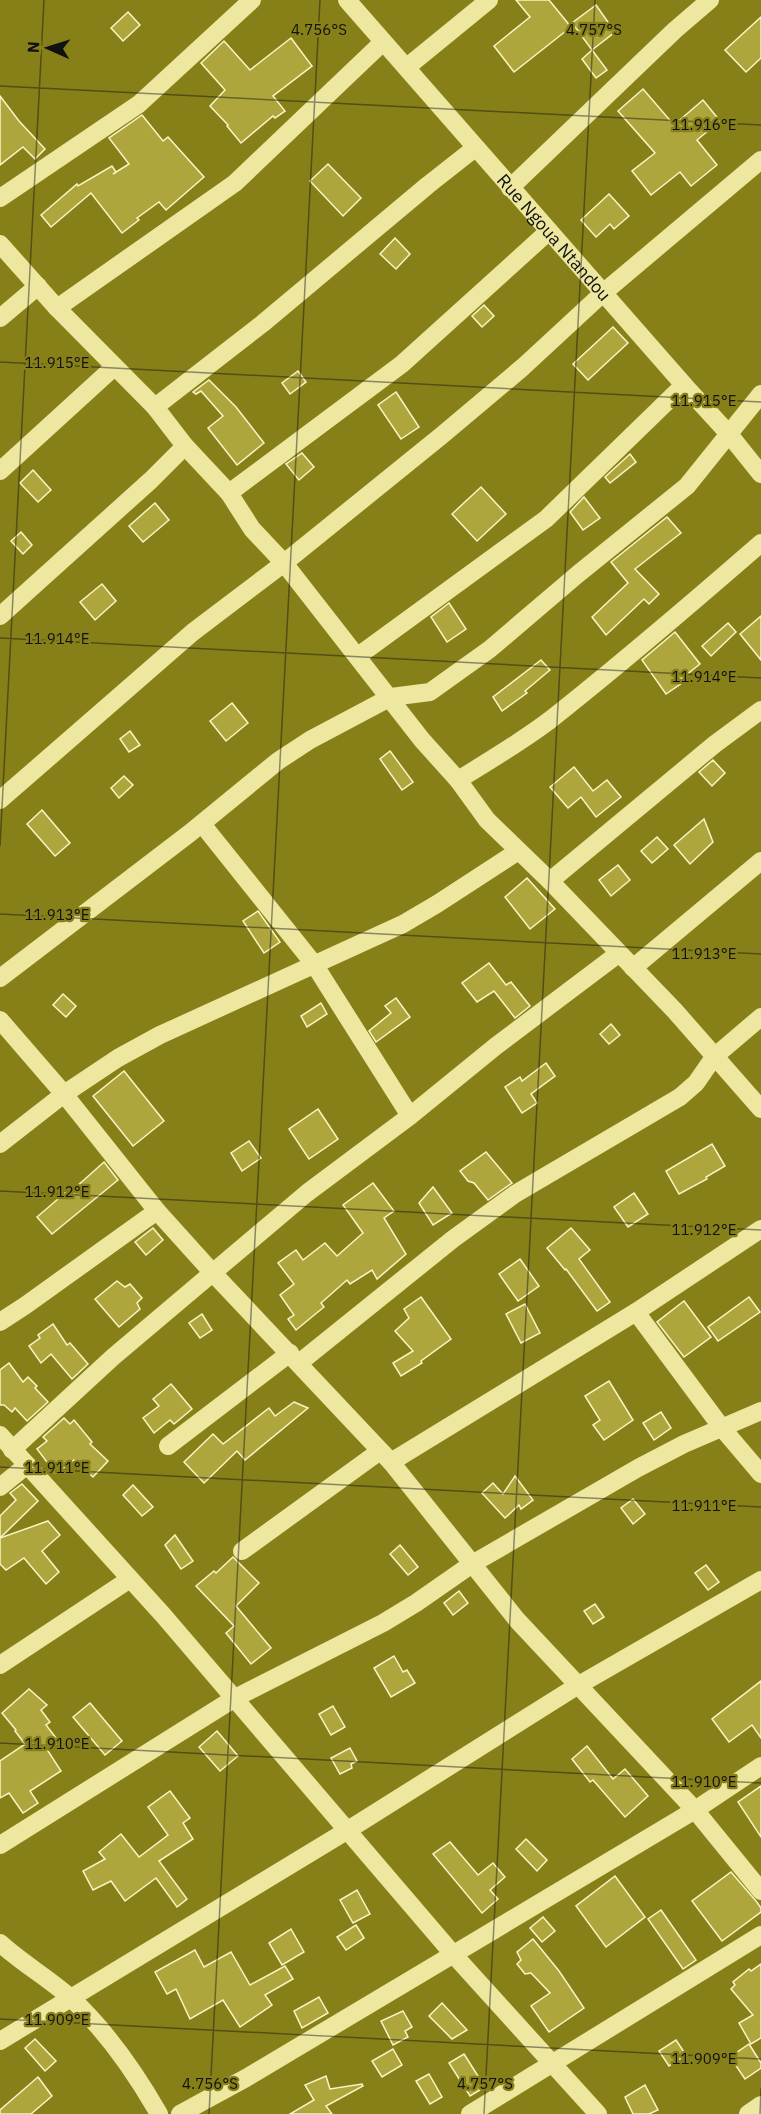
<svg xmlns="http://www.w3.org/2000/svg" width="761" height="2114" font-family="'IBM Plex Sans',sans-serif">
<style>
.building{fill:#aea63d;stroke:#f9f5c5;stroke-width:1.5}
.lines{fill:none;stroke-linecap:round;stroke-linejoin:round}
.minor{stroke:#ede7a0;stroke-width:18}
.ticks{fill:none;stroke:#111;stroke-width:1.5;stroke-opacity:0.45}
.labels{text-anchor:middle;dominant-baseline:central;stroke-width:4.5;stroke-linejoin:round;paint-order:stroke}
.street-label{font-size:18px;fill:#111;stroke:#878019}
.ticks-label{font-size:15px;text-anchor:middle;fill:#111;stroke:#878019;stroke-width:4.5;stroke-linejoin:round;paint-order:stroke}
</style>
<rect width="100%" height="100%" fill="#878019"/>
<g class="building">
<polygon points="516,0 549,0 571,27 514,72 494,46 530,17"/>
<polygon points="596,5 615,32 592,50 572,23"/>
<polygon points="128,12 140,25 123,41 111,28"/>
<polygon points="761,17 761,58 746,72 725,50"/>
<polygon points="291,38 312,66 273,96 285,111 275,118 273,116 241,143 227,126 228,125 210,106 225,90 201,63 224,41 250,70"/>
<polygon points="592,50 607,70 596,78 582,59"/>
<polygon points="643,89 674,125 703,100 720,121 697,140 717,165 691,186 680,172 651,195 632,171 655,153 618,111"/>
<polygon points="0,96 19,121 45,149 35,159 23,147 0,165"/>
<polygon points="142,115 163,141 168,137 204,177 166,210 159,202 137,218 139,220 122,233 91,193 51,227 41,215 77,184 78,186 112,166 116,172 113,174 129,164 109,138"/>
<polygon points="328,164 361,198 343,216 310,181"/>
<polygon points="609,194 629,216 614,229 610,224 596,237 581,220"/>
<polygon points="395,238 410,254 396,269 380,254"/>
<polygon points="484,305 494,316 482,327 472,316"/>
<polygon points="613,327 628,343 588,380 573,364"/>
<polygon points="298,371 306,382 290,394 282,383"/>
<polygon points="209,380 236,407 264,443 237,465 208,428 223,416 201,391 196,394 193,392"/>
<polygon points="396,392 419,427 401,439 378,405"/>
<polygon points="302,453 314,467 299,480 286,464"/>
<polygon points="630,454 636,462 610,483 605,477"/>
<polygon points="33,470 51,490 38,502 20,483"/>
<polygon points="481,487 506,514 477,541 452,514"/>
<polygon points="584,497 600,518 583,530 570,512"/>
<polygon points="155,503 169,520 143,542 129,526"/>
<polygon points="667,517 681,533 635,569 659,594 649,604 644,599 606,635 592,617 628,583 611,562"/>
<polygon points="21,532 32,545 23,554 11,541"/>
<polygon points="102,584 116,601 95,620 80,602"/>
<polygon points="449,603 466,629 447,642 431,617"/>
<polygon points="761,616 761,660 740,634"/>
<polygon points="728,623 736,632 711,656 702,646"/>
<polygon points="675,632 700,664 680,680 682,683 666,694 642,660"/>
<polygon points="541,660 550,670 525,691 527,693 502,711 493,697"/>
<polygon points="232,703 248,723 226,741 210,721"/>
<polygon points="130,731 140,745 129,752 120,739"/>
<polygon points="390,751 413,782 402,790 380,759"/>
<polygon points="713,760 725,773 712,786 699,772"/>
<polygon points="574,767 593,791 607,780 621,797 596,817 581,797 568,808 550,787"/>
<polygon points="124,776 133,785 119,798 111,788"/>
<polygon points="42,810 70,843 55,856 27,824"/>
<polygon points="704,819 713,842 690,864 674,845"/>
<polygon points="657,837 668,849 652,863 641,851"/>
<polygon points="618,865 630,880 611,896 599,880"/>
<polygon points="527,878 555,909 530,929 505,897"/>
<polygon points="258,911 280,942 264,953 243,921"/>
<polygon points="489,963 506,985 511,982 530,1006 515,1018 494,991 477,1002 462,983"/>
<polygon points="63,994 76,1006 66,1017 53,1005"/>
<polygon points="396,998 410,1017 376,1042 369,1031 391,1013 385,1006"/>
<polygon points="321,1003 327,1014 307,1027 301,1016"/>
<polygon points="611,1024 620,1035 609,1044 600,1034"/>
<polygon points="546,1063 555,1076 531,1094 537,1103 522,1113 505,1087 520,1077 522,1081"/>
<polygon points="124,1071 164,1121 133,1146 93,1096"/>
<polygon points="318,1109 338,1139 309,1159 289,1129"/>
<polygon points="249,1141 261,1158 242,1171 231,1153"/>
<polygon points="712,1144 725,1166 706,1177 707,1179 679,1194 666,1171"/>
<polygon points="486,1152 512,1183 488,1200 474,1183 468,1181 460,1171"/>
<polygon points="104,1162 118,1180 52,1234 37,1217 65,1193 67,1195"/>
<polygon points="373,1183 394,1211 384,1218 406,1254 377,1279 372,1270 350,1284 347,1280 321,1303 324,1307 296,1330 288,1319 294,1315 280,1295 294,1284 278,1263 296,1250 303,1260 325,1243 337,1256 363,1233 343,1205"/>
<polygon points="433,1187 452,1213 433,1225 419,1203"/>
<polygon points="634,1193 648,1214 628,1227 614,1207"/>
<polygon points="153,1228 163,1240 146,1255 135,1242"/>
<polygon points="571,1228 590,1250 579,1259 610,1302 597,1311 566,1269 565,1270 547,1248"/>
<polygon points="520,1259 539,1286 518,1301 499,1274"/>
<polygon points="117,1281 125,1287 130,1284 142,1298 137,1303 140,1309 119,1327 95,1299"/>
<polygon points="421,1297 451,1339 421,1361 422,1363 401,1376 393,1363 413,1351 395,1331 409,1318 404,1309"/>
<polygon points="749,1297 760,1312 718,1341 708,1327"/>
<polygon points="684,1301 711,1337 684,1357 657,1322"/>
<polygon points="525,1304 540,1333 521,1343 506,1314"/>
<polygon points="202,1314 212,1330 200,1338 189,1323"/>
<polygon points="53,1324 67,1345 70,1343 88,1364 72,1379 51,1354 41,1363 29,1346 40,1338 38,1335"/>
<polygon points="9,1363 23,1382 28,1377 37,1386 35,1388 48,1402 27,1421 15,1408 12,1412 4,1405 0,1405 0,1370"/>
<polygon points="609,1381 633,1420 604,1440 593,1425 600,1420 585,1396"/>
<polygon points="171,1384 192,1409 174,1424 170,1420 154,1433 143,1418 159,1406 153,1399"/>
<polygon points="294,1402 308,1408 245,1460 237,1451 204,1483 184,1462 213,1434 223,1444 269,1408 275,1416"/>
<polygon points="661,1412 671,1428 654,1440 643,1423"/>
<polygon points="64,1418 70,1424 74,1420 92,1442 90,1444 108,1461 93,1477 74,1460 56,1474 37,1449 47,1441 43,1437"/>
<polygon points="515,1476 533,1500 521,1509 519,1505 505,1518 482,1493 493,1483 503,1494"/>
<polygon points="22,1484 38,1501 0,1538 0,1516 16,1500 10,1493"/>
<polygon points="133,1485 153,1507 142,1516 123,1495"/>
<polygon points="633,1499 645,1514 633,1524 621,1508"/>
<polygon points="48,1521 60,1535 42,1551 59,1572 46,1584 24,1558 6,1570 0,1564 0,1538"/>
<polygon points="175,1535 193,1561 181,1569 165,1545"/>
<polygon points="400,1545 418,1567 408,1575 390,1554"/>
<polygon points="233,1557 259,1583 236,1606 271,1648 251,1664 226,1633 234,1626 196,1586 214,1571 216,1573"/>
<polygon points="706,1565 719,1582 708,1590 695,1573"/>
<polygon points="459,1591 468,1603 453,1615 444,1603"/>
<polygon points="595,1604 604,1617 593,1624 584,1611"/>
<polygon points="394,1656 403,1672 407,1670 415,1683 391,1697 374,1668"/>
<polygon points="761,1681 761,1738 752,1725 729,1742 712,1719"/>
<polygon points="29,1689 47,1705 41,1710 50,1722 46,1725 59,1742 48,1751 61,1771 30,1791 38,1803 23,1813 9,1793 0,1798 0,1761 25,1744 15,1731 16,1730 2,1713"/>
<polygon points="90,1703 122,1741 105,1755 73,1717"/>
<polygon points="333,1706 345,1727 331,1735 319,1714"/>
<polygon points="217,1731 238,1756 220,1771 199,1747"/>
<polygon points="587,1746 613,1779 625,1769 648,1796 625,1817 593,1780 590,1782 572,1759"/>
<polygon points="350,1748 357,1761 351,1764 352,1768 340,1774 331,1758"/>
<polygon points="761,1786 761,1837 738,1802"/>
<polygon points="170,1791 190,1818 183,1823 193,1839 159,1861 187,1899 177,1907 156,1878 125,1901 111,1881 93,1890 83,1871 105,1859 99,1852 121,1834 139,1857 168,1835 148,1807"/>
<polygon points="526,1839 547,1860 537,1871 516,1849"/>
<polygon points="450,1842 478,1875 493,1863 505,1877 490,1890 498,1899 482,1913 433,1854"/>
<polygon points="731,1872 756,1901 761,1908 761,1912 722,1941 692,1901"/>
<polygon points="615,1876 645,1917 606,1947 576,1906"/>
<polygon points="357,1890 370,1914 353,1923 340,1900"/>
<polygon points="661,1910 696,1960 683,1969 648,1919"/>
<polygon points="543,1917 555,1931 542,1942 530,1928"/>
<polygon points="356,1925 364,1938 346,1950 337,1937"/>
<polygon points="291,1929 304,1952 282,1965 269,1943"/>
<polygon points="533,1939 559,1971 584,2008 549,2032 531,2006 550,1993 531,1973 525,1974 517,1964 521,1960 517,1952"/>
<polygon points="195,1950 204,1967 231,1952 250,1985 285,1966 293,1979 265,1995 272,2005 240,2027 223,2000 190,2019 176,1989 167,1994 155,1972"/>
<polygon points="761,1964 761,2038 751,2044 739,2023 753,2015 731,1989 735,1985 733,1982 749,1969 751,1971"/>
<polygon points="319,1997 328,2013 302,2028 294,2011"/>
<polygon points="442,2003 467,2030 452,2039 429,2016"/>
<polygon points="403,2011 412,2027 405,2031 408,2037 393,2045 381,2021"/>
<polygon points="35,2039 56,2061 45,2071 25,2048"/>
<polygon points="676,2040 686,2055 669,2066 659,2051"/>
<polygon points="749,2044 761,2063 761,2068 745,2079 730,2057"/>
<polygon points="393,2049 402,2065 382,2077 372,2061"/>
<polygon points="464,2054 485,2087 470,2096 449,2063"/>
<polygon points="429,2074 442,2097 430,2104 416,2081"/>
<polygon points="326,2076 330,2089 362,2084 363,2086 326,2106 332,2114 290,2114 314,2100 305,2085"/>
<polygon points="38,2077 52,2096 31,2114 0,2114 0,2110"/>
<polygon points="645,2085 658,2110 649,2114 633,2114 625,2097"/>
</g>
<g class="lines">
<g class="minor">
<path id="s1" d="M347 0 684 385 728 433 761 474"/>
<polyline points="407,67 489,0"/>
<polyline points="510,188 675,30 710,0"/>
<polyline points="0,198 139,104 252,0"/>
<polyline points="0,244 57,308 155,407 185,446 229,493 252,529 284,563 422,740 458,780 487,820 550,881 675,1011 761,1109"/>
<polyline points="57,308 235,183 383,42"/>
<polyline points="0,318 38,286"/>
<polyline points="155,407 262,324 428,185 475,148"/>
<polyline points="0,471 114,367"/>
<polyline points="229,493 402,364 549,231"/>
<polyline points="0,616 151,480 185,446"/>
<polyline points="358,656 546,519 684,385"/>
<path d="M458 780C489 761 521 742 550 720 622 663 692 603 761 543"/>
<polyline points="0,800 193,632 284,563 441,436 523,367 603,293 761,160"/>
<polyline points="202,824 314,964 410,1116"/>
<polyline points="550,881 715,744 761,710"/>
<polyline points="633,968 761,861"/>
<polyline points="0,978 190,833 278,761 310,740 391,697 430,692 490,649 578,574 687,486 761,394"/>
<polyline points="0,1020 64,1094 157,1211 212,1272 391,1462 517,1620 695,1810 761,1891"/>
<polyline points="0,1144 64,1094 118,1058 160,1035 403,924 437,904 517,852"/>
<polyline points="636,1312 722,1428 761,1474"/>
<polyline points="0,1322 26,1305 157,1211"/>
<polyline points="299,1363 453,1239 515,1194 680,1097 696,1083 714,1057 761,1017"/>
<polyline points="0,1435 163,1615 453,1954 598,2114"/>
<polyline points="168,1446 290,1353"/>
<polyline points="12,1450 113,1357 307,1193 410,1116 496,1046 618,954"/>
<polyline points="391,1462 636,1312 761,1229"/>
<polyline points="0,1487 27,1465"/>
<polyline points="242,1551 380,1451"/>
<polyline points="0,1665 130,1579"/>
<polyline points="0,1845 235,1698 383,1623 416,1603 472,1564 638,1468 684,1444 761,1411"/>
<path d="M0 1943C23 1964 50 1979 73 2000 108 2033 135 2072 159 2114"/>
<polyline points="0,2041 348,1830 577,1686 761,1580"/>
<polyline points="180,2114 246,2078 695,1810 761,1766"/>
<polyline points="470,2114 761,1935"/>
<polyline points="748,2114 761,2105"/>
</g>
</g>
<path class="ticks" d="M0 86 761 125M0 362 761 402M0 638 761 678M0 846 44 0M0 914 761 954M0 1191 761 1230M0 1467 761 1507M0 1743 761 1783M0 2019 761 2059M209 2114 320 0M484 2114 595 0M760 2114 761 2088"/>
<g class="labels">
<g class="street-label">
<text stroke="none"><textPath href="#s1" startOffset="315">Rue Ngoua Ntandou</textPath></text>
</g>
</g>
<g class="ticks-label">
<text x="319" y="35">4.756°S</text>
<text x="594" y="35">4.757°S</text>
<text x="704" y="130">11.916°E</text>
<text x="57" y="368">11.915°E</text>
<text x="704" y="406">11.915°E</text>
<text x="57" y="644">11.914°E</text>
<text x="704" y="682">11.914°E</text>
<text x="57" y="920">11.913°E</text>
<text x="704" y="959">11.913°E</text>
<text x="57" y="1197">11.912°E</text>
<text x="704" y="1235">11.912°E</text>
<text x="57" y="1473">11.911°E</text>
<text x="704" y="1511">11.911°E</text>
<text x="57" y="1749">11.910°E</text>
<text x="704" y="1787">11.910°E</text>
<text x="57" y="2025">11.909°E</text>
<text x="704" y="2064">11.909°E</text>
<text x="210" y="2089">4.756°S</text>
<text x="485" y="2089">4.757°S</text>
</g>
<g transform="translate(48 48) rotate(273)" stroke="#878019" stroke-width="4.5" paint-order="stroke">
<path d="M0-4.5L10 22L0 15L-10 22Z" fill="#111111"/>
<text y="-9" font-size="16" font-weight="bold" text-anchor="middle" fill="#111111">N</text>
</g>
</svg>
